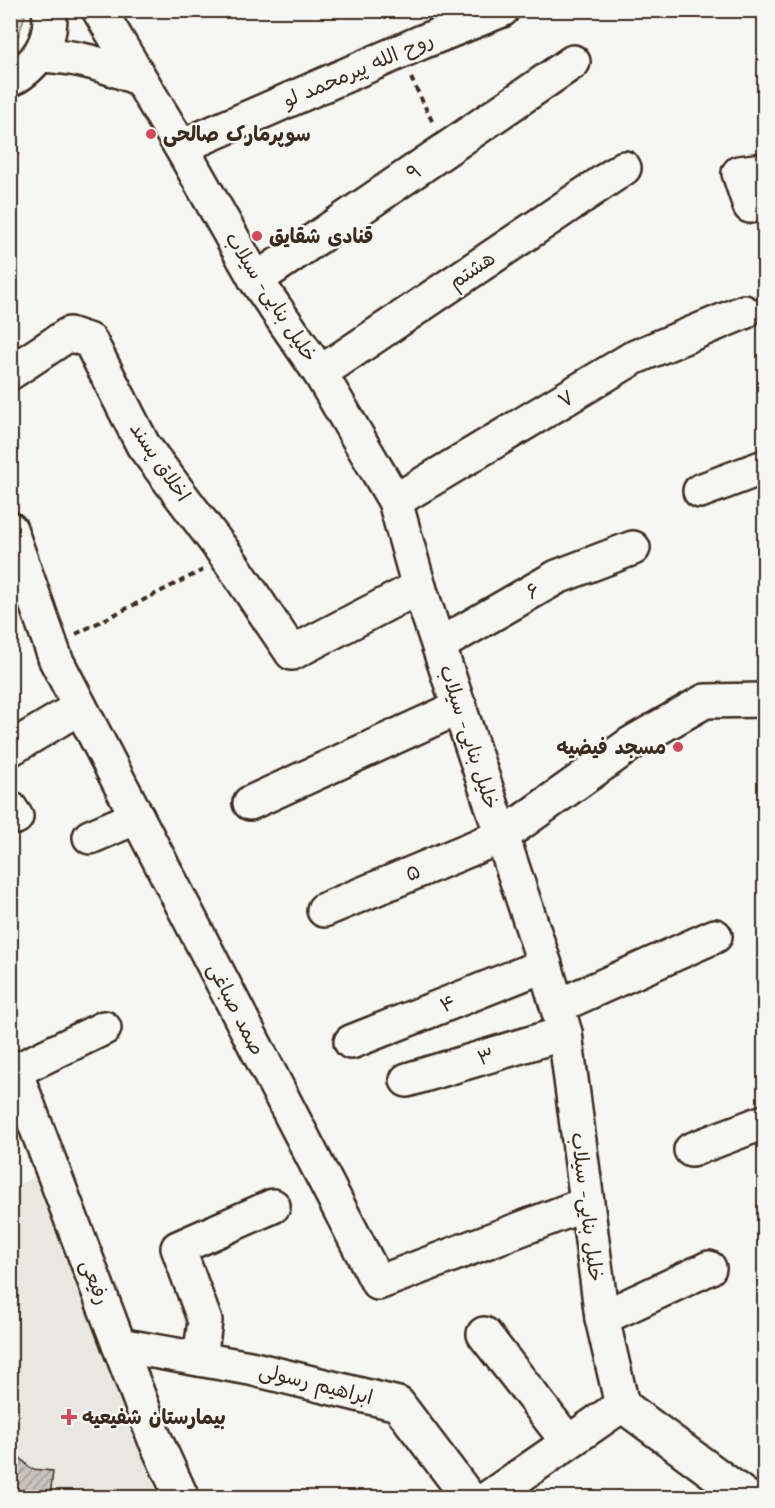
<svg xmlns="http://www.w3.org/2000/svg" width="775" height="1508" font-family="'Comic Neue','Playpen Sans Arabic',sans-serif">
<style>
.built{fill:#e8e7e2}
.grass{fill:#dad9d3;stroke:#8a8278;stroke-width:1.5}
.building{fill:url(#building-hatch);stroke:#3b2a1e;stroke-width:1.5}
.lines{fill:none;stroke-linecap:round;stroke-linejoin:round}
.minor-casing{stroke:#3b2a1e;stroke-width:38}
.path{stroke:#3b2a1e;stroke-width:4;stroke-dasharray:6 4.5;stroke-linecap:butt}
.minor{stroke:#f6f6f2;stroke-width:33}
.poi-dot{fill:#d1495b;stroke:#f6f6f2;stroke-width:2}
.labels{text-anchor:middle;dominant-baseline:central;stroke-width:5;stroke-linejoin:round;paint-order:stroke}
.street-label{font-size:20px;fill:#3b2a1e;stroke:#f6f6f2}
.poi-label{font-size:20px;font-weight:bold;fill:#3b2a1e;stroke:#f6f6f2;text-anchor:start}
</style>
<defs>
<pattern id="building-hatch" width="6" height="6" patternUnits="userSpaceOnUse" patternTransform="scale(1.5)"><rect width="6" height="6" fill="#c8c3be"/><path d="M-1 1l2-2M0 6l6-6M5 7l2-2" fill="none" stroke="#a49f9a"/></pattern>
</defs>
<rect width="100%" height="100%" fill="#f6f6f2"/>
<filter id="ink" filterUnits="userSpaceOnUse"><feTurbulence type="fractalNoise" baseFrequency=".0167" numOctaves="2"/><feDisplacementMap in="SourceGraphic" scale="12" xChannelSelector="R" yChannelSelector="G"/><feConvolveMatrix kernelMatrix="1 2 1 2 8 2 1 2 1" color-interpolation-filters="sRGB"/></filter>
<g filter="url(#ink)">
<polygon class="built" points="40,1174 158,1497 11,1498 11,1189"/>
<polygon class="grass" points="11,10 23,11 25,15 18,37 11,40"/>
<polygon class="building" points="10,1447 31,1469 53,1471 50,1498 10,1498"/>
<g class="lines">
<defs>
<g id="minor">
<polyline points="99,10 181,147 256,280 320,373 395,501 419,587 545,965 565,1033 602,1318 622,1405 748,1498"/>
<path d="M41 55C80 57 102 64 138 78"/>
<path d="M10 80C36 66 54 41 49 10"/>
<polyline points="181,147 422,42 502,10"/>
<polyline points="750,206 739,173 764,170"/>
<polyline points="256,280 573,62"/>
<polyline points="10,373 69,334 90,341 143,445 228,558 292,653 419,587"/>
<polyline points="320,373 624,168"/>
<polyline points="700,491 764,467"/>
<polyline points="395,501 633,358 744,312"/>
<polyline points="10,529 56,660 378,1283 586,1204"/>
<polyline points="439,645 557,577 633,548"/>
<polyline points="10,749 80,707"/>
<polyline points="250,803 460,707"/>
<polyline points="10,808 16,817"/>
<polyline points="90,837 137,817"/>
<polyline points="324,910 502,836 632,743 705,701 764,700"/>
<polyline points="558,1006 715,936"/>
<polyline points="351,1042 545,965"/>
<polyline points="10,1066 15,1071 154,1437 182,1498"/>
<polyline points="15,1071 104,1028"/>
<polyline points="407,1080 565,1033"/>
<polyline points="691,1150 764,1122"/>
<polyline points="602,1318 709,1268"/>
<polyline points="484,1334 568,1442"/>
<polyline points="119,1345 250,1368 398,1404 469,1498"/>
<polyline points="200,1359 205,1321 178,1248 273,1206"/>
<polyline points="488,1498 622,1405"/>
</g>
</defs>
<use href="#minor" class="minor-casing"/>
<g class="path">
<polyline points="411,78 434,125"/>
<polyline points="10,141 18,156"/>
<polyline points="76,634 203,570"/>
</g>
<use href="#minor" class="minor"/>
</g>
</g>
<g class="poi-dot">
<circle cx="151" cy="134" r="6"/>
<circle cx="257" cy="236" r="6"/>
<circle cx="678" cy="747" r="6"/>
<path d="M66 1408h6v6h6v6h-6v6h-6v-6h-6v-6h6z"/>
</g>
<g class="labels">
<g class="street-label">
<text transform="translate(358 70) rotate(-23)">روح الله پیرمحمد لو</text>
<text transform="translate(414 172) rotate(-34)">۹</text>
<text transform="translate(472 270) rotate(-34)">هشتم</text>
<text transform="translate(271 297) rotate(57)">خلیل بنایی- سیلاب</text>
<text transform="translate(566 399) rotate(-31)">۷</text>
<text transform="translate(160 462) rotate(56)">اخلاق پسند</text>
<text transform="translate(533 591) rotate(-30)">۶</text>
<text transform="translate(469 737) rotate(72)">خلیل بنایی- سیلاب</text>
<text transform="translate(413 873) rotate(-22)">۵</text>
<text transform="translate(448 1004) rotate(-22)">۴</text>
<text transform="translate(236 1009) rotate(63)">صمد صباغی</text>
<text transform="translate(486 1057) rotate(-17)">۳</text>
<text transform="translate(587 1207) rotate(83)">خلیل بنایی- سیلاب</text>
<text transform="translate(95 1282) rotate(69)">رفیعی</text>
<text transform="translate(316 1384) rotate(14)">ابراهیم رسولی</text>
</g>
<g class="poi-label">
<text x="163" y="134">سوپرمارک صالحی</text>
<text x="269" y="236">قنادی شقایق</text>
<text x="666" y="747" text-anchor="end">مسجد فیضیه</text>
<text x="82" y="1417">بیمارستان شفیعیه</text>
</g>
</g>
<rect width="775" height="1508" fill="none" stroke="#f6f6f2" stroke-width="36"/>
<rect x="18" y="18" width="739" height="1472" fill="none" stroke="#3b2a1e" stroke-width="2" filter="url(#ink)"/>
</svg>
